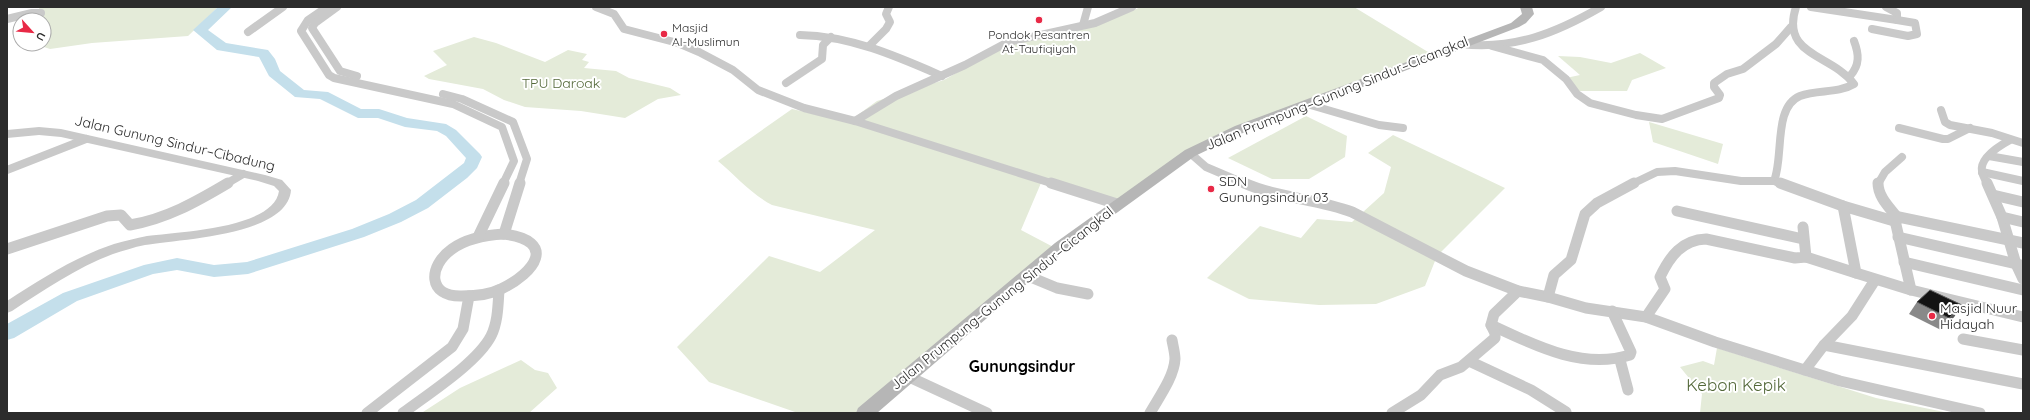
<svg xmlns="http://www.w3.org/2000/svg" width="2030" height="420" font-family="Quicksand,sans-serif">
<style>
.green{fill:#e4ebd9}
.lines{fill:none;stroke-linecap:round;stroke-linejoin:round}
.river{fill:#c4dfeb;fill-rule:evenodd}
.minor-far1{stroke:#c9c9c9;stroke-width:8}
.minor{stroke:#c9c9c9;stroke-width:11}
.tertiary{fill:#c9c9c9;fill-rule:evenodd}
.secondary{fill:#b6b6b6;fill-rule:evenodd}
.wall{fill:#898989}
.shaded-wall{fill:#5a5a5a}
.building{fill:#131313;stroke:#5a5a5a}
.poi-dot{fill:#e82946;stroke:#fff;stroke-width:1.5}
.labels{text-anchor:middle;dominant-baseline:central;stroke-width:4;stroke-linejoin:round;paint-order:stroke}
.far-poi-label{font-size:12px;fill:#2c2c2c;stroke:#fff;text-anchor:start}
.park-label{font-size:14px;fill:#536839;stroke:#fff}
.street-label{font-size:14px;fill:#2c2c2c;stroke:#fff}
.poi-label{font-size:14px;fill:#2c2c2c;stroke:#fff;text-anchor:start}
.quarter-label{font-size:16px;font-weight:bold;fill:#000;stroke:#fff}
.near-park-label{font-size:17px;fill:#536839;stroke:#fff}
</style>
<rect width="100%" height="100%" fill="#fff"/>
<g class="green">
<polygon points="40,7 218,7 188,36 92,43 50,49 35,44 44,44 44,20 33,20"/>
<path d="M1141 7H1354L1433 55 1196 150 1115 207 1041 183 1021 230 1059 250 858 413H798L709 382 677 347 769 256 820 272 875 230 772 205C751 194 736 176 718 161L792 109 848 122 877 101 944 80 1009 43 1092 27Z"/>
<polygon points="474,37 496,43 545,62 568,50 587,54 582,60 589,62 584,68 616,71 629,78 670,88 681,95 658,99 625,118 581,111 525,107 504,100 483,89 429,79 424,76 447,65 433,51"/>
<polygon points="1640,53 1666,68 1632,80 1627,91 1573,91 1566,78 1580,75 1558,56 1580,57 1611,63"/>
<polygon points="1306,116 1347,136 1345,157 1309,179 1272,179 1228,158"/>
<polygon points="1649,122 1723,144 1718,164 1653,142"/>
<polygon points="1393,135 1505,188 1437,256 1425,286 1376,304 1319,305 1249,299 1207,278 1260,226 1301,238 1317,219 1352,222 1384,193 1391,167 1368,153"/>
<polygon points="1717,348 1876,398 1949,413 1700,413 1702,394 1680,367 1703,361 1714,365"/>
<polygon points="521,360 535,370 548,373 557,388 529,413 423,412 460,388"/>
</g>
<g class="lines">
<polygon class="river" points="218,7 232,7 208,30 226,43 268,50 275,59 280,71 304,90 328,92 361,109 379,109 407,118 446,124 456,130 480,154 482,157 477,168 467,178 428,208 401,222 364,237 248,274 214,277 177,270 153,274 77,301 14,338 7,340 7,324 63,293 144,265 177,258 214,265 247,262 352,229 389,214 416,200 464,163 466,158 446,136 437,131 405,127 378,118 358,118 320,99 295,97 269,76 259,57 217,50 193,30"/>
<g class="minor-far1">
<polyline points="327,7 308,20 301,31 329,75 334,78 453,104 502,127 514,161 503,184"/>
<polyline points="337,7 315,23 312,28 340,71 357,76"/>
<polyline points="596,7 614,14 624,29 678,43 699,52 733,70 758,90 804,108 855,121 1054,184"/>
<polyline points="1811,7 1897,20 1897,13 1886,7"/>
<polyline points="7,19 32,13 41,13"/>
<polyline points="1083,25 1088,7"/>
<polyline points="1872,29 1908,36 1917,34 1915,23 1897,20"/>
<polyline points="248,32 283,7"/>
<path d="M800 35C851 36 896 56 942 76"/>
<path d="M1461 44C1514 50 1556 33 1601 7"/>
<polyline points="869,46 886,29 890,22 886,14 889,7"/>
<polyline points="1492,46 1543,60 1566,79 1577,94 1590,103 1636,115 1662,119 1719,98 1720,95 1714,87 1714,83 1727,74 1743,69 1776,44 1791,27"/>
<path d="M1850 76C1860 65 1859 54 1854 41"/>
<polyline points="786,83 822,59 823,45 831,37"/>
<polyline points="443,94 462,99 513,122 527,159 519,184"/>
<polyline points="1307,104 1379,125 1403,128"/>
<polyline points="1941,110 1945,122 1950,125 1992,133 2023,143"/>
<polyline points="855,121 896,96 965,65 1008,42 1095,23 1132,7"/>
<polyline points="1899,128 1943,139 1948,139 1970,128"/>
<polyline points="1190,153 1206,167 1246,184"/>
<polyline points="1989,156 2023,162"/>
<polyline points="7,170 86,139"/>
<polyline points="1982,172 2023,181"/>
<path d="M1774 181C1784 157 1773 107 1800 96 1818 89 1837 94 1854 84 1832 54 1780 56 1796 7"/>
<polyline points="226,184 243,174"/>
<polyline points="1632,184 1657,172 1675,171 1741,181 1774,181 1783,184"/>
<polyline points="1878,184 1885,172 1902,157"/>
<path d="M1987 184C1986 181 1983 176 1982 172 1979 158 1999 146 2010 140"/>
</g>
<g class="minor">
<polyline points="1051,183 1117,204"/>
<path d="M1244 183C1278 198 1317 199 1352 212L1466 271 1518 291 1548 297 1586 308 1646 317 1715 342 1840 381 1980 413"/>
<polyline points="1780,183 1843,206 1894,221"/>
<path d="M1878 183C1878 196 1888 206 1896 216"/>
<polyline points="1987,183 2002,217 2016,264 2023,279"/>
<polyline points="1993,195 2023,202"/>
<polyline points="1843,206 1856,273 1911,290 2023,317"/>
<polyline points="1677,211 1803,239"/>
<polyline points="2002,217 2023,222"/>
<polyline points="504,234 520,183"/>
<path d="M504 234C558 241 535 273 501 289 489 295 476 296 462 296 427 297 428 266 452 249 467 238 486 235 504 234Z"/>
<polyline points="478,237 504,183"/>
<polyline points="1898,237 2021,265"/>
<path d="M7 249 107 216 121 215 130 225C166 219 196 202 228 183"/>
<polyline points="1806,257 1856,273"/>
<polyline points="1904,262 2023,290"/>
<polyline points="1028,276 1057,288 1088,294"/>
<polyline points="1911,290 1894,216 2023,243"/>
<polyline points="1548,297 1554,275 1571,260 1585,214 1597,203 1634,183"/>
<path d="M1646 317 1665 289 1660 277C1670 256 1682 240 1706 239L1795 258 1806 257 1803 227"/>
<path d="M1491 325C1534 345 1582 370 1630 355L1631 352 1612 311"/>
<polyline points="1963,339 2023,350"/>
<polyline points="1824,345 2023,384"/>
<polyline points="1620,360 1628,390"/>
<polyline points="1469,361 1531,390 1566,412"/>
<polyline points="1805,370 1824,345 1852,316 1875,280"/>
<polyline points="907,376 987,413"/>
<polyline points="367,413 452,347 463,329 469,296"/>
<path d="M403 413C428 394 477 363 491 336 498 322 498 305 499 290"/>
<path d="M1150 413C1159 397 1174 377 1175 359 1175 353 1173 346 1172 340"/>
<polyline points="1392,413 1421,395 1440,375 1461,367 1495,338 1495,333 1491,325 1494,314 1518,291"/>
</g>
<path class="tertiary" d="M39 127 61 129 265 175 282 180 291 190C288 236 178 239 145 245 134 247 123 251 113 254 76 268 44 290 12 311L7 313V301C41 279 75 257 114 244 125 241 136 238 147 236 176 232 274 229 279 191L274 186 258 181 61 137 39 135 7 138V130Z"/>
<polygon class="secondary" points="1520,7 1532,7 1534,14 1526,23 1519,27 1245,132 1195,156 1067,249 877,413 856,413 858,408 1055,243 1185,150 1235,126 1511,23 1522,14"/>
</g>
<polygon class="wall" points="1917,302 1962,305 1954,317 1941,330 1909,314"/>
<polygon class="shaded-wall" points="1962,305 1954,317 1941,330 1949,318"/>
<polygon class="building" points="1930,290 1962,305 1949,318 1917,302"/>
<g class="poi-dot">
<circle cx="1039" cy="20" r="4"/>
<circle cx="664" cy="34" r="4"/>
<circle cx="1211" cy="189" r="4"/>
<circle cx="1932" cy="316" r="4"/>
</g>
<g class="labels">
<g class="far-poi-label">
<text x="672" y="27">Masjid<tspan x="672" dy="14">Al-Muslimun</tspan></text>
<text x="1039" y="34" text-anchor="middle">Pondok Pesantren<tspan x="1039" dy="14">At-Taufiqiyah</tspan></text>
</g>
<g class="park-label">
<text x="561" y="83">TPU Daroak</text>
</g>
<g class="street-label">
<text transform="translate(1337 93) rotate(-22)">Jalan Prumpung–Gunung Sindur–Cicangkal</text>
<text transform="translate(175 143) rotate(13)">Jalan Gunung Sindur–Cibadung</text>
<text transform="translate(1002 298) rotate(-39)">Jalan Prumpung–Gunung Sindur–Cicangkal</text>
</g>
<g class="poi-label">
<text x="1219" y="181">SDN<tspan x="1219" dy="16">Gunungsindur 03</tspan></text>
<text x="1940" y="308">Masjid Nuur<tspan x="1940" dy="16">Hidayah</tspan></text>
</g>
<g class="quarter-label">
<text x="1022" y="366">Gunungsindur</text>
</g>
<g class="near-park-label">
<text x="1736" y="384">Kebon Kepik</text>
</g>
</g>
<rect width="2030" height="420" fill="none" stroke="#2c2c2c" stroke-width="16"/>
<g transform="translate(32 32) rotate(117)"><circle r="19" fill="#ffffff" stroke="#ababab"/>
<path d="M0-3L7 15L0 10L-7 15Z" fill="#e82946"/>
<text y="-6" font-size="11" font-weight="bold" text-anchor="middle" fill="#2c2c2c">U</text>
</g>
</svg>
